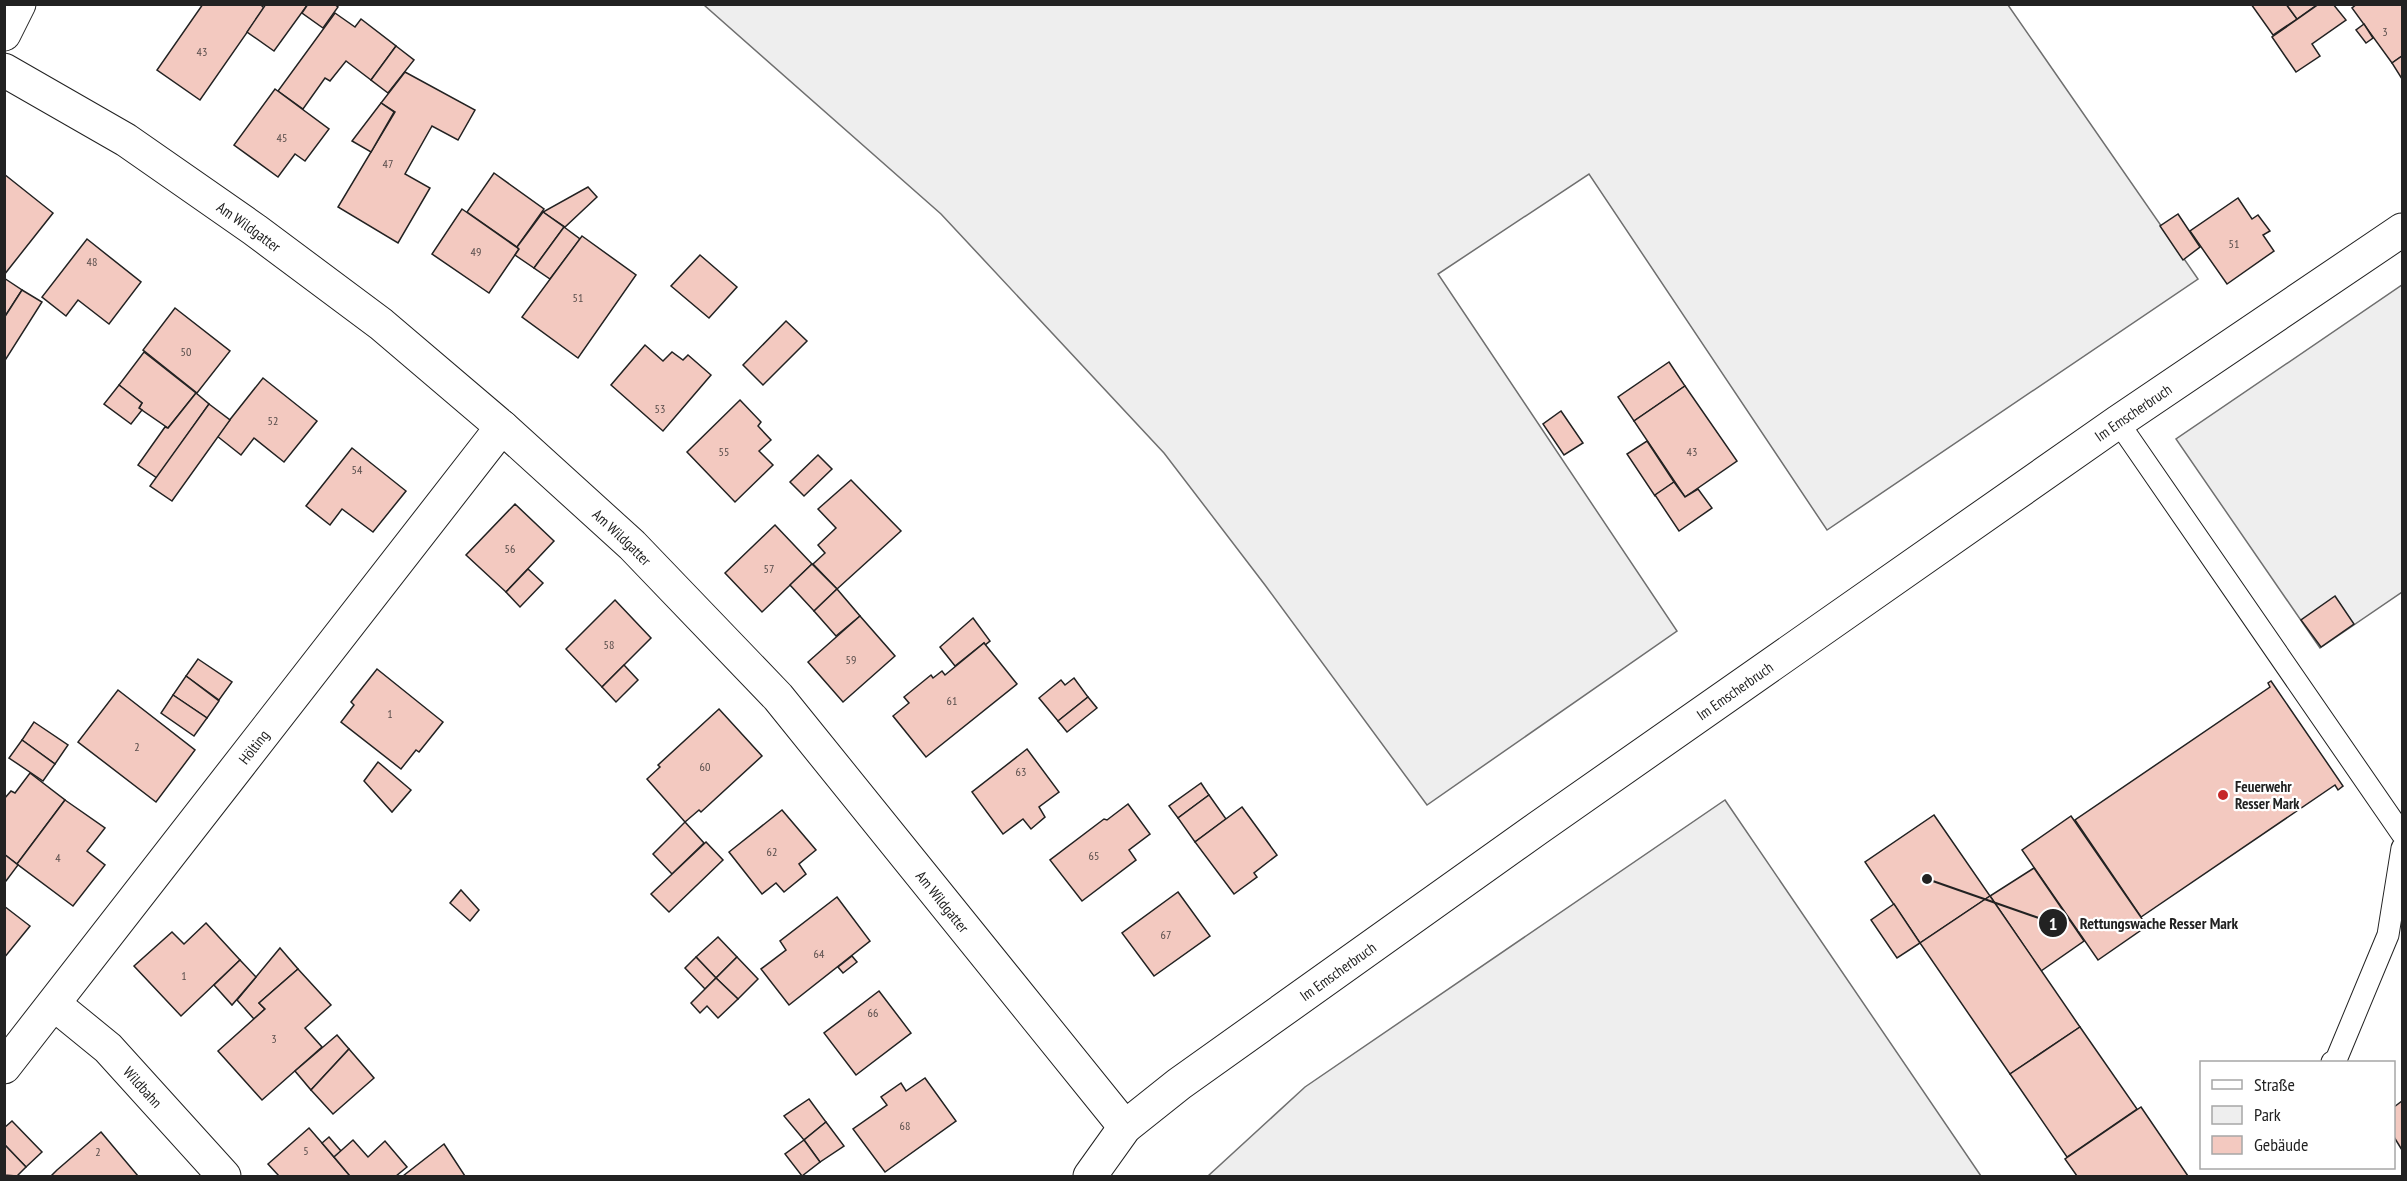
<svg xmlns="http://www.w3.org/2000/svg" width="2407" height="1181" font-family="'PT Sans Narrow',sans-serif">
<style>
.green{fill:#eee;stroke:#6f6f6f;stroke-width:1.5}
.building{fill:#f3c9c0;stroke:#222;stroke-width:1.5}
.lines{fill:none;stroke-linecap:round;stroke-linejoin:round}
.service-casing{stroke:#222;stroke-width:23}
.minor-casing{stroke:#222;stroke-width:35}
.tertiary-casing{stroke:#222;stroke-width:35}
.service{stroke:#fff;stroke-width:21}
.minor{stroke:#fff;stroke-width:33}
.tertiary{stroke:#fff;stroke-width:33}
.poi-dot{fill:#c62828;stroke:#fff;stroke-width:2}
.labels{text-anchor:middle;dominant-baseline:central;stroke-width:4.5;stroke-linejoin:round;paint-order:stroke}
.number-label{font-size:12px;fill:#564c4a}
.street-label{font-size:15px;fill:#222;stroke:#fff}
.poi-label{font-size:15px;font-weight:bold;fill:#222;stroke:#fff;text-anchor:start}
.leader{fill:none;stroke:#222;stroke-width:2}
.callout-dot{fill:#222;stroke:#fff;stroke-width:2}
.mark-label{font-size:18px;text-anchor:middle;font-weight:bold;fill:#fff}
.callout-label{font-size:16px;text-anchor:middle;font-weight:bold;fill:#222;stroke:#fff;stroke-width:4.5;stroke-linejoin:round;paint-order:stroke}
</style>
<rect width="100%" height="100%" fill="#fff"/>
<g class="green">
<polygon points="704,5 2008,5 2198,279 1827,530 1589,174 1438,274 1677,631 1427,805 1265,585 1164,453 941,214"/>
<polygon points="2402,285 2402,592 2320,648 2176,439"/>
<polygon points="1725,800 1981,1176 1208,1176 1305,1087"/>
</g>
<g class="building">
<polygon points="203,4 260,4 264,8 200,100 157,70"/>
<polygon points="266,4 308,4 274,51 247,32"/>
<polygon points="308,4 334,4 338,7 323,28 302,13"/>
<polygon points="2251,4 2286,4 2297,19 2273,35"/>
<polygon points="2286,4 2318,4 2297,19"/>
<polygon points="2319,4 2333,4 2346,20 2312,44 2320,56 2296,72 2272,37"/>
<polygon points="2357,4 2402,4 2402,56 2392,63 2352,8"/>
<polygon points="335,13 355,27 361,19 396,46 371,80 346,61 330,81 325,78 303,109 278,91"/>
<polygon points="2364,24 2373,38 2366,43 2356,30"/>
<polygon points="396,46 414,60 388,93 371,80"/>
<polygon points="2402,56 2402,79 2392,63"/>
<polygon points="405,72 475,110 458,140 432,126 405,174 430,188 398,243 338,207 395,112 381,103"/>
<polygon points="275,89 329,129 305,161 295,154 278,177 234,145"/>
<polygon points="381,103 394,112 371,152 352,141"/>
<polygon points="494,173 544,209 517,247 467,212"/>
<polygon points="4,174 53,213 4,275"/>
<polygon points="588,187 597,197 565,227 543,212"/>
<polygon points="2238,198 2252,219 2258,215 2270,231 2263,235 2274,251 2227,284 2190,231"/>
<polygon points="462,209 519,249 489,293 432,254"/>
<polygon points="543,212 564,227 534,268 515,255 519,249 517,247"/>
<polygon points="2178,214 2200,247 2183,260 2160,226"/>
<polygon points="564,227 580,239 550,279 534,268"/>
<polygon points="582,236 636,275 578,358 522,317"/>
<polygon points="87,239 141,282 109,324 78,300 66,316 42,297"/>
<polygon points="700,255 737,287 709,318 671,286"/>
<polygon points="4,278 22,290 4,318"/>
<polygon points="22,290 42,302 4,362 4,318"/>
<polygon points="175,308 230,351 197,393 143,350"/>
<polygon points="786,321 807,341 763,385 743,365"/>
<polygon points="645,345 663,361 672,352 683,360 688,355 711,375 663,431 611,385"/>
<polygon points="144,352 196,393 168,428 139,408 142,403 119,385"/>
<polygon points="1669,362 1685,386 1634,421 1618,397"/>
<polygon points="263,378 317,421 284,462 254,438 241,455 217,436"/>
<polygon points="119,385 142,403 139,408 142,410 131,424 104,404"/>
<polygon points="1685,386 1737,461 1685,497 1634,421"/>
<polygon points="196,393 209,404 157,478 138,465 165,427 168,428"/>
<polygon points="740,400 761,422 758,426 771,440 759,451 773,465 735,502 687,452"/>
<polygon points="209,404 230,420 172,501 150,486"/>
<polygon points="1561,411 1583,443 1564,455 1543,424"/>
<polygon points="1647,441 1674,482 1655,496 1627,454"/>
<polygon points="352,448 406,491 373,532 342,509 330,525 306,506"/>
<polygon points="818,455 832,469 804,496 790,482"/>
<polygon points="851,480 901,531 837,589 813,564 825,553 818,545 836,528 818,509"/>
<polygon points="1674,482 1685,497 1698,489 1712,508 1679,531 1655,495"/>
<polygon points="515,504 554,541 506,592 466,555"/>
<polygon points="775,525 812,564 762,612 725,573"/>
<polygon points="812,564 837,589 814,611 790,585"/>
<polygon points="528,569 543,583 520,607 506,592"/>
<polygon points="837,589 860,616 836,636 814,611"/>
<polygon points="2335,596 2354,624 2321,647 2301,620"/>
<polygon points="615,600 651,638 602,687 566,649"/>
<polygon points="860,616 895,656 843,702 808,662"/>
<polygon points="973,618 990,641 985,645 984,643 955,666 940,647"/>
<polygon points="984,643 1017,684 926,757 893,716 909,703 904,697 931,675 933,678 942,671 945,675"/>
<polygon points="198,659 232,682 219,700 186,676"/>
<polygon points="624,665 638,680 616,702 602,687"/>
<polygon points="377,669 443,722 419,752 416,750 401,769 341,722 354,705 351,702"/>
<polygon points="186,676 219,701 207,718 173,695"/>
<polygon points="1074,678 1088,697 1058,721 1039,698 1061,680 1065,685"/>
<polygon points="2271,681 2343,786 2338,790 2335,785 2141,917 2075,820 2270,687 2268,683"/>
<polygon points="118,690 195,750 156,802 78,742"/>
<polygon points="173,695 207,718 194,736 161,713"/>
<polygon points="1088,697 1097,708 1067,732 1058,721"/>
<polygon points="719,709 762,756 701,812 699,810 685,822 647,779 660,767 658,765"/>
<polygon points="34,722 68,745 55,764 22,740"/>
<polygon points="22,740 55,764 43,781 9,758"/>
<polygon points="1027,749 1059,792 1039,807 1045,817 1031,829 1023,819 1003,834 972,792"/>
<polygon points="378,762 411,790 392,812 364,781"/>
<polygon points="30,773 65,800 17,864 4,854 4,799 11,791 15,793"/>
<polygon points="1201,783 1209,795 1178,818 1169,806"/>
<polygon points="1209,795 1226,819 1195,842 1178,818"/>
<polygon points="65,800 105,828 87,851 105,865 73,906 17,864"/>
<polygon points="1128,804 1150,834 1129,850 1136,860 1082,901 1050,860 1104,819 1107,820"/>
<polygon points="1242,807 1277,855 1254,873 1257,877 1234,894 1195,842"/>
<polygon points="782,810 816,850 799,864 806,874 784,892 776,883 762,894 729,852"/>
<polygon points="1934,815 1990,896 1920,943 1865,862"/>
<polygon points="2071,816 2147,926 2098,960 2022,850"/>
<polygon points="685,822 704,843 672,874 653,854"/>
<polygon points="706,842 723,860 669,912 651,894"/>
<polygon points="4,854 18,865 6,881 4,881"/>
<polygon points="2034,868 2084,941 2041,971 1990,896"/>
<polygon points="461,890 479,910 470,921 450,903"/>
<polygon points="1178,892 1210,936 1154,976 1122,933"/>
<polygon points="1990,896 2080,1027 2010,1074 1920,943"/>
<polygon points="837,897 870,941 789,1005 761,969 786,950 780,941"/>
<polygon points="1894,904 1920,943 1897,958 1871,920"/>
<polygon points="4,906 30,926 4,958"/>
<polygon points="206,923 240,960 181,1016 134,966 172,932 184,944"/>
<polygon points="718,937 737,957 716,978 696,957"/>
<polygon points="280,948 298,969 259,1003 265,1009 254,1019 237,1000"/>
<polygon points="852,956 857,962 843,973 838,967"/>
<polygon points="696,957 716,978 705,989 685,968"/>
<polygon points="737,957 758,979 738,999 716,978"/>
<polygon points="240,960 256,977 232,1005 214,985"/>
<polygon points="298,969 331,1005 305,1028 322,1047 262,1100 218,1051 265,1009 259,1003"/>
<polygon points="716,978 738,999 718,1018 707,1006 700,1013 691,1003"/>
<polygon points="879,991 911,1033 856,1075 824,1033"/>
<polygon points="2080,1027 2137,1109 2067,1157 2010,1074"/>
<polygon points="337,1035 349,1049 311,1090 295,1071"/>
<polygon points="349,1049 374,1078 333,1114 311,1090"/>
<polygon points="925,1078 956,1121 885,1172 853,1129 887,1105 881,1097 901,1083 906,1091"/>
<polygon points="809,1099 826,1122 804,1140 784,1116"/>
<polygon points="2402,1101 2402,1150 2394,1137 2394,1107"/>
<polygon points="2141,1107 2188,1176 2077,1176 2065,1159"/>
<polygon points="12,1121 42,1152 26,1167 4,1144 4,1128"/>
<polygon points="826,1122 844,1146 820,1162 804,1140"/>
<polygon points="309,1128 322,1143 350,1176 279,1176 268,1164"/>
<polygon points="101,1132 138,1176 51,1176 57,1170"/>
<polygon points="329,1137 341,1151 334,1157 322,1143"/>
<polygon points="353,1140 368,1157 385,1141 407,1167 396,1176 350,1176 334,1157"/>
<polygon points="804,1140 820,1162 802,1176 785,1154"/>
<polygon points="4,1144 26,1167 17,1176 4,1175"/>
<polygon points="444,1144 465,1176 403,1176"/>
</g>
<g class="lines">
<defs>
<g id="service">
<polyline points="2118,422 2402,834"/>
<polyline points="2332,1062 2336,1060 2388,935 2402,848"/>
</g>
<g id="minor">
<polyline points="4,34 19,4"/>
<path id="s1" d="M4 70 126 140 255 230 381 324 502 427 632 545 778 697 1125 1127"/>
<path id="s2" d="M54 1004 108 1048 224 1176"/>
<path id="s3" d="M4 1067 502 427"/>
</g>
<g id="tertiary">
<path id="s4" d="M1090 1176 1125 1127 1179 1084 1538 828 2118 422 2402 230"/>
</g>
</defs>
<use href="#service" class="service-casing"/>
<use href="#minor" class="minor-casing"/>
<use href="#tertiary" class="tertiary-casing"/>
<use href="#service" class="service"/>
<use href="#minor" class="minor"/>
<use href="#tertiary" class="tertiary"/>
</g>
<circle class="poi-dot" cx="2223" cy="795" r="6"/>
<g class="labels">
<g class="number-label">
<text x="2385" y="31">3</text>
<text x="202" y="51">43</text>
<text x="282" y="137">45</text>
<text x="388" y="163">47</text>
<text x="2234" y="243">51</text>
<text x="476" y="251">49</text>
<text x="92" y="261">48</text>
<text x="578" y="297">51</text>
<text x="186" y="351">50</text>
<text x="660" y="408">53</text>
<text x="273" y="420">52</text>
<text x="724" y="451">55</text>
<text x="1692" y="451">43</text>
<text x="357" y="469">54</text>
<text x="510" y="548">56</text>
<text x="769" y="568">57</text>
<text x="609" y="644">58</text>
<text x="851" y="659">59</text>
<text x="952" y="700">61</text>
<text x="390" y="713">1</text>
<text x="137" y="746">2</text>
<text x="705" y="766">60</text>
<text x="1021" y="771">63</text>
<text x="772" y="851">62</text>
<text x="1094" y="855">65</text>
<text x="58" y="857">4</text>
<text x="1166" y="934">67</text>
<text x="819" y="953">64</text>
<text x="184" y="975">1</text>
<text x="873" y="1012">66</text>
<text x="274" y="1038">3</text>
<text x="905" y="1125">68</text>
<text x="306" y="1150">5</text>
<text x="98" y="1151">2</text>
</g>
<g class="street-label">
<text stroke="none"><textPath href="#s1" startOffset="291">Am Wildgatter</textPath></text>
<text stroke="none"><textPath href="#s4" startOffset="1296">Im Emscherbruch</textPath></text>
<text stroke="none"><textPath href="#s1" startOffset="777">Am Wildgatter</textPath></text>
<text stroke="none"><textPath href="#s4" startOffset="810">Im Emscherbruch</textPath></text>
<text stroke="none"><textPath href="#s3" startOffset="406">Hölting</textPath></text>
<text stroke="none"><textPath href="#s1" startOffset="1263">Am Wildgatter</textPath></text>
<text stroke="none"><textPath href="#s4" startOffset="324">Im Emscherbruch</textPath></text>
<text stroke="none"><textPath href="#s2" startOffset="122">Wildbahn</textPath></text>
</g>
<g class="poi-label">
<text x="2235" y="786">Feuerwehr<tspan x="2235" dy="17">Resser Mark</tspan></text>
</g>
</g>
<path class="leader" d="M1927 879L2053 923"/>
<g class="callout-dot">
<circle cx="1927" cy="879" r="6"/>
<circle cx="2053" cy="923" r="15"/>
</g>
<g class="mark-label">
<text x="2053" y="930">1</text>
</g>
<g class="callout-label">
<text x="2159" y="929">Rettungswache Resser Mark</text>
</g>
<rect width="2407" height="1181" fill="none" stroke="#222222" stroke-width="12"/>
<rect x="2200" y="1061" width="195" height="108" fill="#ffffff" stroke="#a7a7a7" stroke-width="1.5"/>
<rect x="2212" y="1080" width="30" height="9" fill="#ffffff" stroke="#a7a7a7" stroke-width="1.5"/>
<text x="2254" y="1091" font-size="18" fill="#222222">Straße</text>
<rect x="2212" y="1106" width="30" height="18" fill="#eeeeee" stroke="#a7a7a7" stroke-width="1.5"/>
<text x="2254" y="1121" font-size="18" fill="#222222">Park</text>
<rect x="2212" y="1136" width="30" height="18" fill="#f3c9c0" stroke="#a7a7a7" stroke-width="1.5"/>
<text x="2254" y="1151" font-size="18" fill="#222222">Gebäude</text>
</svg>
